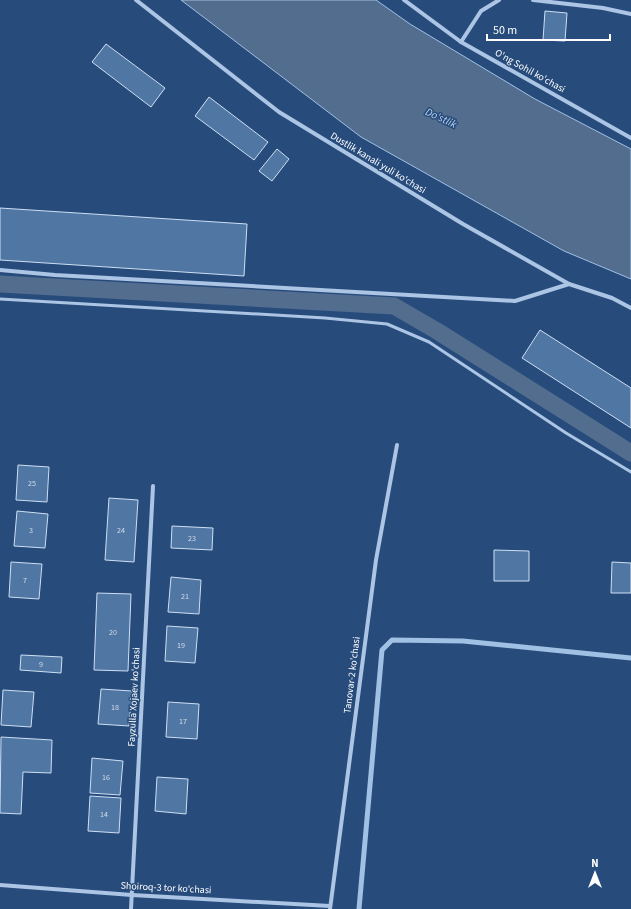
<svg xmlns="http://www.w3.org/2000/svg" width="631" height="909" font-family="'Source Sans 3',sans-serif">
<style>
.water{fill:#536d8f;stroke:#a0c0e4}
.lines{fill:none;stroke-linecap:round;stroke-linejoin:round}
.stream{stroke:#a0c0e4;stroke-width:5}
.canal{stroke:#536d8f;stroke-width:17}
.building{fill:#5076a4;stroke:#cedff3}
.lane{stroke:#acc5e4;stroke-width:3}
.street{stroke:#acc5e4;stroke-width:4}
.labels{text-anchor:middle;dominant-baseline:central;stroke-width:3;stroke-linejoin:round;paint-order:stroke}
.number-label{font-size:8px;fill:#d3dde8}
.street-label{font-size:10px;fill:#fff;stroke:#274c7c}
.water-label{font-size:11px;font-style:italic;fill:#b7cfec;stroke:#274c7c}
</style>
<rect width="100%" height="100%" fill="#274c7c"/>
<polygon class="water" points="181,0 376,0 410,24 535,99 631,149 631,279 564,251 361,137"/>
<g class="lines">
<polyline class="stream" points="359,909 382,650 392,640 463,641 631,658"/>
<polyline class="canal" points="0,284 394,306 437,331 631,453"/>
</g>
<g class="building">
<polygon points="545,11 567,13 565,41 543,40"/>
<polygon points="106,44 165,88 151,107 92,62"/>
<polygon points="209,97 268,142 254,160 195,116"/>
<polygon points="277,149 289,159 272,181 259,171"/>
<polygon points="0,208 247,224 244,276 0,260"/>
<polygon points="540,330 631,388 631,428 522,358"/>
<polygon points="18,465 49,467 47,502 16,500"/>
<polygon points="109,498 138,500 134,562 105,560"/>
<polygon points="17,511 48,514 45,548 14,546"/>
<polygon points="172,526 213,528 212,550 171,548"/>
<polygon points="494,550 529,551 529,581 494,581"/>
<polygon points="11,562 42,564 39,599 9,597"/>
<polygon points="612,562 631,563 631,593 611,593"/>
<polygon points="171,577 201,580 199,614 168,612"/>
<polygon points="97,593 131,594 128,671 94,670"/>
<polygon points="167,626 198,628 195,663 165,661"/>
<polygon points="21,655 62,657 61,673 20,670"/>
<polygon points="101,689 132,691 129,726 98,724"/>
<polygon points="3,690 34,692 31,727 1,725"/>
<polygon points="168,702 199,704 197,739 166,737"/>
<polygon points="1,737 52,740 51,773 23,772 21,814 0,813"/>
<polygon points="92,758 123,761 120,795 90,793"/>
<polygon points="157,777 188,779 186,814 155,811"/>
<polygon points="90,796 121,798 119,833 88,831"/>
</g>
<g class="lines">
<polyline class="lane" points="0,299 325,318 387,324 429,342 566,433 631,472"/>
<g class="street">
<polyline points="136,0 279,112 463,224 569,284 612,298 631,308"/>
<polyline points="404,0 461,42 631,138"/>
<polyline points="533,0 603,8 631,14"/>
<polyline points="461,42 481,11 499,0"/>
<polyline points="0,270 55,275 515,301 569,284"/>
<polyline points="0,885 132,895 330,906"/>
<polyline points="131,909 153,486"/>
<polyline points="330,909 376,560 397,445"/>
</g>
</g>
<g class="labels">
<g class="number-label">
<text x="32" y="483">25</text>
<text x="31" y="530">3</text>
<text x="121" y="530">24</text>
<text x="192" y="538">23</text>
<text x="25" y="580">7</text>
<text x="185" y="596">21</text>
<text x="113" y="632">20</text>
<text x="181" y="645">19</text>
<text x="41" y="664">9</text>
<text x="115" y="707">18</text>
<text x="183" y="721">17</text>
<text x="106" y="777">16</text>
<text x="104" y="814">14</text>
</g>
<g class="street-label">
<text transform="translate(530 71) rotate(29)">O'ng Sohil ko'chasi</text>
<text transform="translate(378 163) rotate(31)">Dustlik kanali yuli ko'chasi</text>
<text transform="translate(352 675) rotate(-83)">Tanovar-2 ko'chasi</text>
<text transform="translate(134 697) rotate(-87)">Fayzulla Xojaev ko'chasi</text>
<text transform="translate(166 888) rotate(3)">Shoiroq-3 tor ko'chasi</text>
</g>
<g class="water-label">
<text transform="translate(441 118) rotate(25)">Do'stlik</text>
</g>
</g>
<g transform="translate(595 873)" stroke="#274c7c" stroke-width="3" paint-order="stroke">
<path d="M0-3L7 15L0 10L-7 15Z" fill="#ffffff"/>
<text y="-6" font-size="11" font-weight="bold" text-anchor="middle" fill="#ffffff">N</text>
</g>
<path d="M487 34v6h123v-6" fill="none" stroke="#ffffff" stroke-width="2"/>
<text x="493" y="34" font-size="12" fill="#ffffff" stroke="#274c7c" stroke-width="3" paint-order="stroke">50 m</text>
</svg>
